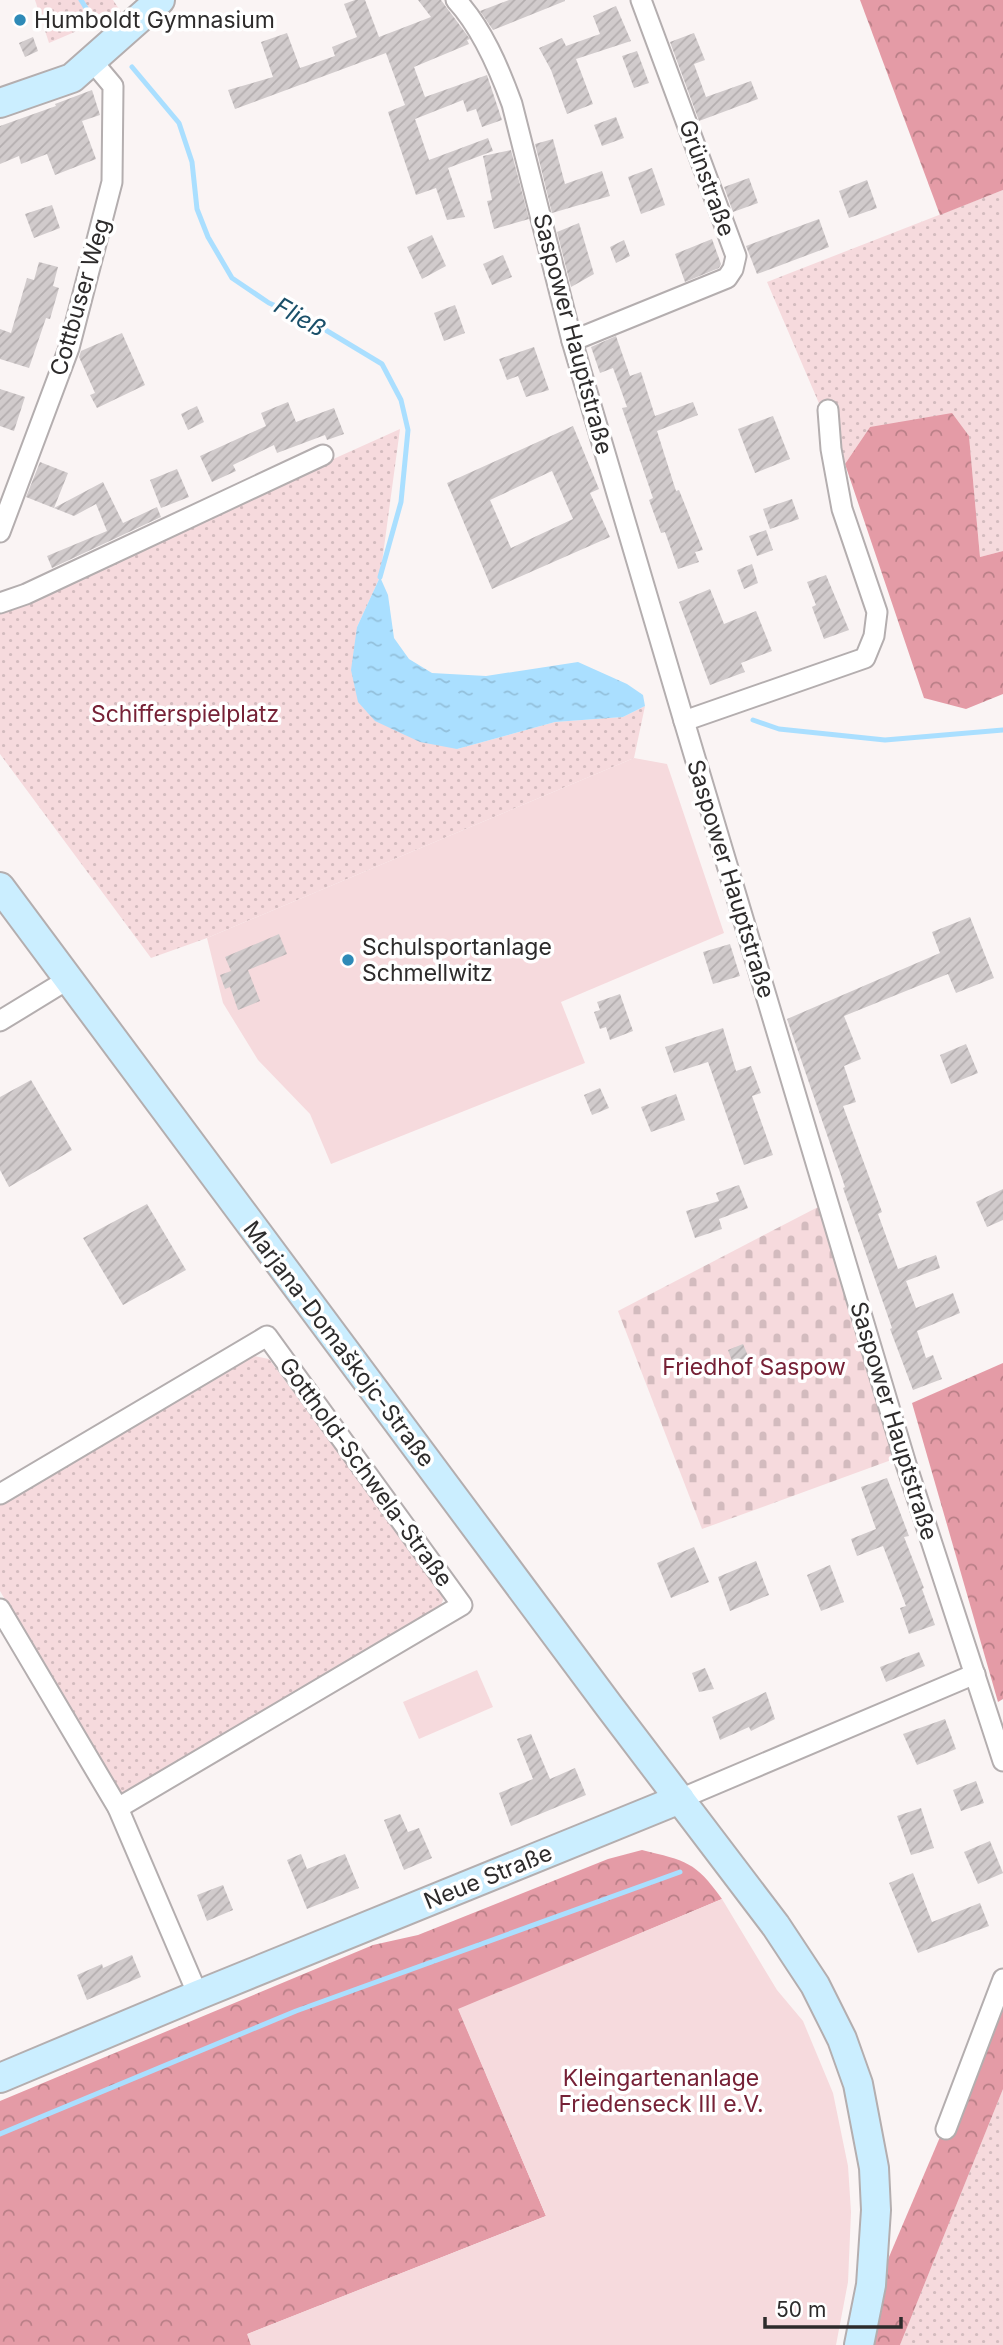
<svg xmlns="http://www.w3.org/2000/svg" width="1003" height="2345" font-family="Inter,sans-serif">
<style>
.grass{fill:url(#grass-dots)}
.forest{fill:url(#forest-crowns)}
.cemetery{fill:url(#cemetery-stones)}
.garden{fill:#f6dadd}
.water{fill:url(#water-ripples)}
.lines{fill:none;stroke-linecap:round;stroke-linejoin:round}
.stream{stroke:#aadfff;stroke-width:5}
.building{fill:url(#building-hatch);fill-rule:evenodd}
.street-casing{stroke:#b4aeaf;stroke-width:23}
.secondary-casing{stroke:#b4aeaf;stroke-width:32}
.street{stroke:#fff;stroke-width:19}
.secondary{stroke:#cbeeff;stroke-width:28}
.poi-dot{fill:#2e8ab7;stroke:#fff;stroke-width:2.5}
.labels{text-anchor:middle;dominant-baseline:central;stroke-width:7;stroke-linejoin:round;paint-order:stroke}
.poi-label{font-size:23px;fill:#2d2b2b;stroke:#fff;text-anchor:start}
.street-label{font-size:23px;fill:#2d2b2b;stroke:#fff}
.park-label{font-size:23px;fill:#762136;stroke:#fff}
.water-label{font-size:24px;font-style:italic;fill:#194f69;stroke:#fff}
</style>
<defs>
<pattern id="grass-dots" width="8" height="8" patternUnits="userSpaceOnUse" patternTransform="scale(1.75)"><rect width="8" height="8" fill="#f6dadd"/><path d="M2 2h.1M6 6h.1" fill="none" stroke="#d3bbbe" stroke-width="1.8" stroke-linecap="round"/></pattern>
<pattern id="forest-crowns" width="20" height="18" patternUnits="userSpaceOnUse" patternTransform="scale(1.75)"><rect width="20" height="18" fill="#e49ba6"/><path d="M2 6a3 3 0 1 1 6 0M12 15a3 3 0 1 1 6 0" fill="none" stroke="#b97f87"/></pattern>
<pattern id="cemetery-stones" width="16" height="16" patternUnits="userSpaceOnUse" patternTransform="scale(1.75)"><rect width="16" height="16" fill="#f6dadd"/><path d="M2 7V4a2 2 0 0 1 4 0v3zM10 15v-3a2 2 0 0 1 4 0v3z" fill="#d3bbbe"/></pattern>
<pattern id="water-ripples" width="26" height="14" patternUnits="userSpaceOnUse" patternTransform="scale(1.75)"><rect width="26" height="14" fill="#aadfff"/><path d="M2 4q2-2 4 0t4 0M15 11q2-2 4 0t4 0" fill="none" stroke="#93c0db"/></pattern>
<pattern id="building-hatch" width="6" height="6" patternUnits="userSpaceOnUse" patternTransform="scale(1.75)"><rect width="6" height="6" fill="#d1cbcc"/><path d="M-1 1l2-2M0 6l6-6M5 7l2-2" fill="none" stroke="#b4aeaf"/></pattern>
</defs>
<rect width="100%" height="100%" fill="#faf4f4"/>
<g class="grass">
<polygon points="35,0 113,0 121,12 49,43"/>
<polygon points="1003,190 1003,551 980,557 969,436 870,427 845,464 767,282"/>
<polygon points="400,429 380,577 357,627 457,749 555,722 623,717 645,706 634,758 207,938 151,958 0,754 0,609"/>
<polygon points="249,1355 269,1359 441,1590 443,1600 438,1612 121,1799 0,1591 0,1502"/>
<polygon points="1003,2089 1003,2345 900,2345"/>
</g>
<g class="forest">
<polygon points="860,0 1003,0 1003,190 940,215"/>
<polygon points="952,413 969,436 980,557 1003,551 1003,694 966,709 924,698 845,464 870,427"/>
<polygon points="1003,1363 1003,1699 998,1702 912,1403"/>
<path d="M642 1850C686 1861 695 1861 722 1899L459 2010 546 2216 248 2334 251 2345H0V2101L373 1945 418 1935 608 1859Z"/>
<polygon points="1003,1989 1003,2089 900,2345 865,2345 883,2271"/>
</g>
<polygon class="cemetery" points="818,1207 894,1459 702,1529 618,1311"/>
<g class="garden">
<polygon points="634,758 667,764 724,933 561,1002 585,1063 331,1164 310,1114 258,1060 223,1003 207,938"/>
<polygon points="477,1670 493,1707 419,1739 403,1702"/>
<polygon points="722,1899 777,1990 803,2021 833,2093 848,2166 851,2212 848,2282 836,2345 251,2345 247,2334 546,2216 458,2009"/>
</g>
<polygon class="water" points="380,577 388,595 394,638 409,659 432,673 486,676 578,662 627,684 643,695 645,706 623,717 555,722 457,749 420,742 375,721 358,702 351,670 357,627"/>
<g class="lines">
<g class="stream">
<polyline points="81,0 97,26"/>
<polyline points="132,67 179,123 192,162 197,209 208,237 232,278 269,303 309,320 382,364 401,400 408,430 401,502 380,577"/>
<polyline points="753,720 779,729 885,740 1003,730"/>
<polyline points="0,2134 296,2011 680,1872"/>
</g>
</g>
<g class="building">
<polygon points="355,0 365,0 379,37 431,17 418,0 441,0 470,39 467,40 469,44 414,67 425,97 487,75 502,120 482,127 476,109 467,112 463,100 415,119 429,160 488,138 493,151 448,168 465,217 447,220 436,188 416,195 388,112 405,105 386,53 235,109 228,90 273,77 261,42 287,33 300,68 335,56 332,47 357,37 344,4"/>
<polygon points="509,0 565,0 565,1 493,30 480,11"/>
<polygon points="616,6 631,41 576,59 593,104 567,114 551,70 539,48 562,38 566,46 600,34 593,16"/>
<polygon points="694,33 705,60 694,64 706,97 751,81 758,99 699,121 670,42"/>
<polygon points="33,37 38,51 25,57 19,43"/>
<polygon points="637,51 649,83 634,88 622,56"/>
<polygon points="92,90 100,115 82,121 96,159 55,175 47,154 21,164 19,156 0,164 0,126 56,106 55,104"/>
<polygon points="616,117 624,138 602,146 594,125"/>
<polygon points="553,139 565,184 602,171 610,196 552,213 535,144"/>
<polygon points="511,150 529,219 494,229 487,201 492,200 483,156"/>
<polygon points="652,168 665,205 641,214 628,177"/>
<polygon points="749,178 758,203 733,212 724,187"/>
<polygon points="867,180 877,208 849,218 839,191"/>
<polygon points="52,205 60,228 34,238 25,214"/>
<polygon points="819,219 829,247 757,274 746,246"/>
<polygon points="579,223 594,274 571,287 557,232"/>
<polygon points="432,235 446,266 422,279 407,247"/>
<polygon points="712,239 721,264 719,268 685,282 675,254"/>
<polygon points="624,240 630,256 616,263 610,247"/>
<polygon points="503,255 512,277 492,285 483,264"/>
<polygon points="39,262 58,267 53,286 59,288 50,319 46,318 29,368 0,359 0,329 11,333 27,278 34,280"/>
<polygon points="455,305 465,333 444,341 434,313"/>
<polygon points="122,333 145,385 97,408 90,395 95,393 79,357 81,351"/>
<polygon points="616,336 630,376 641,372 655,416 693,402 698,415 657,431 676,491 679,490 703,550 695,552 699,562 678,569 665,532 661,533 649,500 653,498 622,408 627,407 613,368 600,373 591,347"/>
<polygon points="534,347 549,390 526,397 518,376 507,380 499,359"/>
<polygon points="0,389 25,397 14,431 0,426"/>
<polygon points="288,402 296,422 334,408 344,434 327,440 325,435 277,453 274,445 233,465 236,471 212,482 200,456 266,426 261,413"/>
<polygon points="197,406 204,422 188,430 181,414"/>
<polygon points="773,416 790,459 755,473 738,429"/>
<path d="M573 426 599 489 590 493 610 537 492 589 447 483ZM552 471 573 519 511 548 490 500Z"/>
<polygon points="40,462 68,473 54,508 103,482 123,523 157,507 161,517 52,568 47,556 107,531 96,504 74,516 26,497"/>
<polygon points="177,469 189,497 161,508 150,480"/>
<polygon points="792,499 799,519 770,529 763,509"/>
<polygon points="766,530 773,550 757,556 749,536"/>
<polygon points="752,564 758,583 744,589 737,570"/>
<polygon points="826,575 849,630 824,639 812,607 816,605 807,582"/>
<polygon points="710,589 724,624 756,611 772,651 741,663 745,672 710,685 679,602"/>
<polygon points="970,917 994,978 956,993 948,974 844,1016 861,1059 844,1066 856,1102 843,1106 882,1212 878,1214 898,1269 936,1255 940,1268 906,1281 916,1308 953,1293 960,1313 917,1331 926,1358 933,1355 942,1379 913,1390 890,1329 892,1328 843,1188 845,1187 787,1019 940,953 932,932"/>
<polygon points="279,934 287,954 248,970 260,1001 238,1010 230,987 225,989 220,975 231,971 225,957"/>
<polygon points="730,944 740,976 713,984 703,952"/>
<polygon points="620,994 633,1031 610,1040 606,1027 600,1029 594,1012 600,1010 597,1002"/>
<polygon points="723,1028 736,1071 751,1066 761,1093 752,1096 773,1155 744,1165 708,1062 674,1073 665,1047"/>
<polygon points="966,1044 978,1073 951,1084 940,1055"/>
<polygon points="31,1080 72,1150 9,1187 0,1170 0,1097"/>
<polygon points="600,1088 609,1108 592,1115 584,1095"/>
<polygon points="676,1094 685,1120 651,1132 641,1107"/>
<polygon points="739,1185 748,1208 719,1219 722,1229 695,1238 686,1211 719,1201 716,1193"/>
<polygon points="1003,1189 1003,1220 987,1227 976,1202"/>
<polygon points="147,1204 186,1270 123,1305 83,1238"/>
<polygon points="743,1344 751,1363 735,1369 728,1350"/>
<polygon points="887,1478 909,1536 904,1537 924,1588 922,1589 935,1625 909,1634 900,1608 906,1606 883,1546 857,1556 851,1539 876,1529 861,1487"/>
<polygon points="694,1547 709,1582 671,1598 657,1563"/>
<polygon points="756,1561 769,1595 730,1611 718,1577"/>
<polygon points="830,1565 844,1602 821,1611 807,1575"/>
<polygon points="919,1652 925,1666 886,1682 880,1667"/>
<polygon points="705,1668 714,1689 699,1692 692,1673"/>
<polygon points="766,1692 775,1719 751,1731 749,1727 720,1740 712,1717"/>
<polygon points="945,1719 956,1749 917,1765 903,1734"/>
<polygon points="531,1734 550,1779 575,1768 586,1795 511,1826 499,1793 533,1779 517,1739"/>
<polygon points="976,1781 984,1803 961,1811 953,1790"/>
<polygon points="921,1808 934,1848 911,1855 897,1816"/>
<polygon points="400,1814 408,1832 419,1828 432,1858 404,1870 384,1820"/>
<polygon points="990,1841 1003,1873 978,1884 964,1852"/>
<polygon points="301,1854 307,1869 345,1854 359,1888 307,1909 287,1860"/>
<polygon points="913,1873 932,1922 980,1903 989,1926 918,1953 889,1883"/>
<polygon points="223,1885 233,1910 207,1921 197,1895"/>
<polygon points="132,1955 141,1977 87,2000 77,1975 102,1964 103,1968"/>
</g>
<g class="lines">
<defs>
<g id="street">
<path d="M456 0C482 28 499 68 512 104L572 341 684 721 906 1464 1003 1761"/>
<polyline points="572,341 727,278 733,269 736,256 641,0"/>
<polyline points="0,532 69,348 112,182 113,86 92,61"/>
<polyline points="0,603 26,594 323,455"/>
<polyline points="684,721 865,658 874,636 877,612 842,509 831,449 828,410"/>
<polyline points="0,1021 67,980"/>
<polyline points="0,1494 267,1336 462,1605 118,1808"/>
<polyline points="0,1609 118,1808 198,1995"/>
<polyline points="680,1799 975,1674"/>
<polyline points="946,2129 1003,1979"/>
</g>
<g id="secondary">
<polyline points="0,103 72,78 160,0"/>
<polyline points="0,887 609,1706 776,1926 815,1985 842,2039 858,2084 874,2168 876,2210 871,2285 859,2345"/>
<polyline points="0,2078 198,1995 680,1799"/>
</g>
</defs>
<use href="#street" class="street-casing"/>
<use href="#secondary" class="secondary-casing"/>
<use href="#street" class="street"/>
<use href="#secondary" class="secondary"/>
</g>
<g class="poi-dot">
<circle cx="20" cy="20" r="7"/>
<circle cx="348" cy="960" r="7"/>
</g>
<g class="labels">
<g class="poi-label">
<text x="34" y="20">Humboldt Gymnasium</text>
<text x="362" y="947">Schulsportanlage<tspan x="362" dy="26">Schmellwitz</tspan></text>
</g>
<g class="street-label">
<text transform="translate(707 178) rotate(70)">Grünstraße</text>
<text transform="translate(80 297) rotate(-74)">Cottbuser Weg</text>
<text transform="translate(573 334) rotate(75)">Saspower Hauptstraße</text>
<text transform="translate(731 879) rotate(73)">Saspower Hauptstraße</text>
<text transform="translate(339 1344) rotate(53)">Marjana-Domaškojc-Straße</text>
<text transform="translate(894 1421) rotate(73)">Saspower Hauptstraße</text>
<text transform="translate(366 1472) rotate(54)">Gotthold-Schwela-Straße</text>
<text transform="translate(488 1877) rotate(-22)">Neue Straße</text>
</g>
<g class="park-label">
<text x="185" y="714">Schifferspielplatz</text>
<text x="754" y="1367">Friedhof Saspow</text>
<text x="661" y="2078">Kleingartenanlage<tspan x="661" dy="26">Friedenseck III e.V.</tspan></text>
</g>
<g class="water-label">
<text transform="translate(300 317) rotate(30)">Fließ</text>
</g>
</g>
<path d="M765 2317v10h136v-10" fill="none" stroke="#2d2b2b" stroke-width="3.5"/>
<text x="776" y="2317" font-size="21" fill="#2d2b2b" stroke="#ffffff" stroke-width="5" paint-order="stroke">50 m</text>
</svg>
